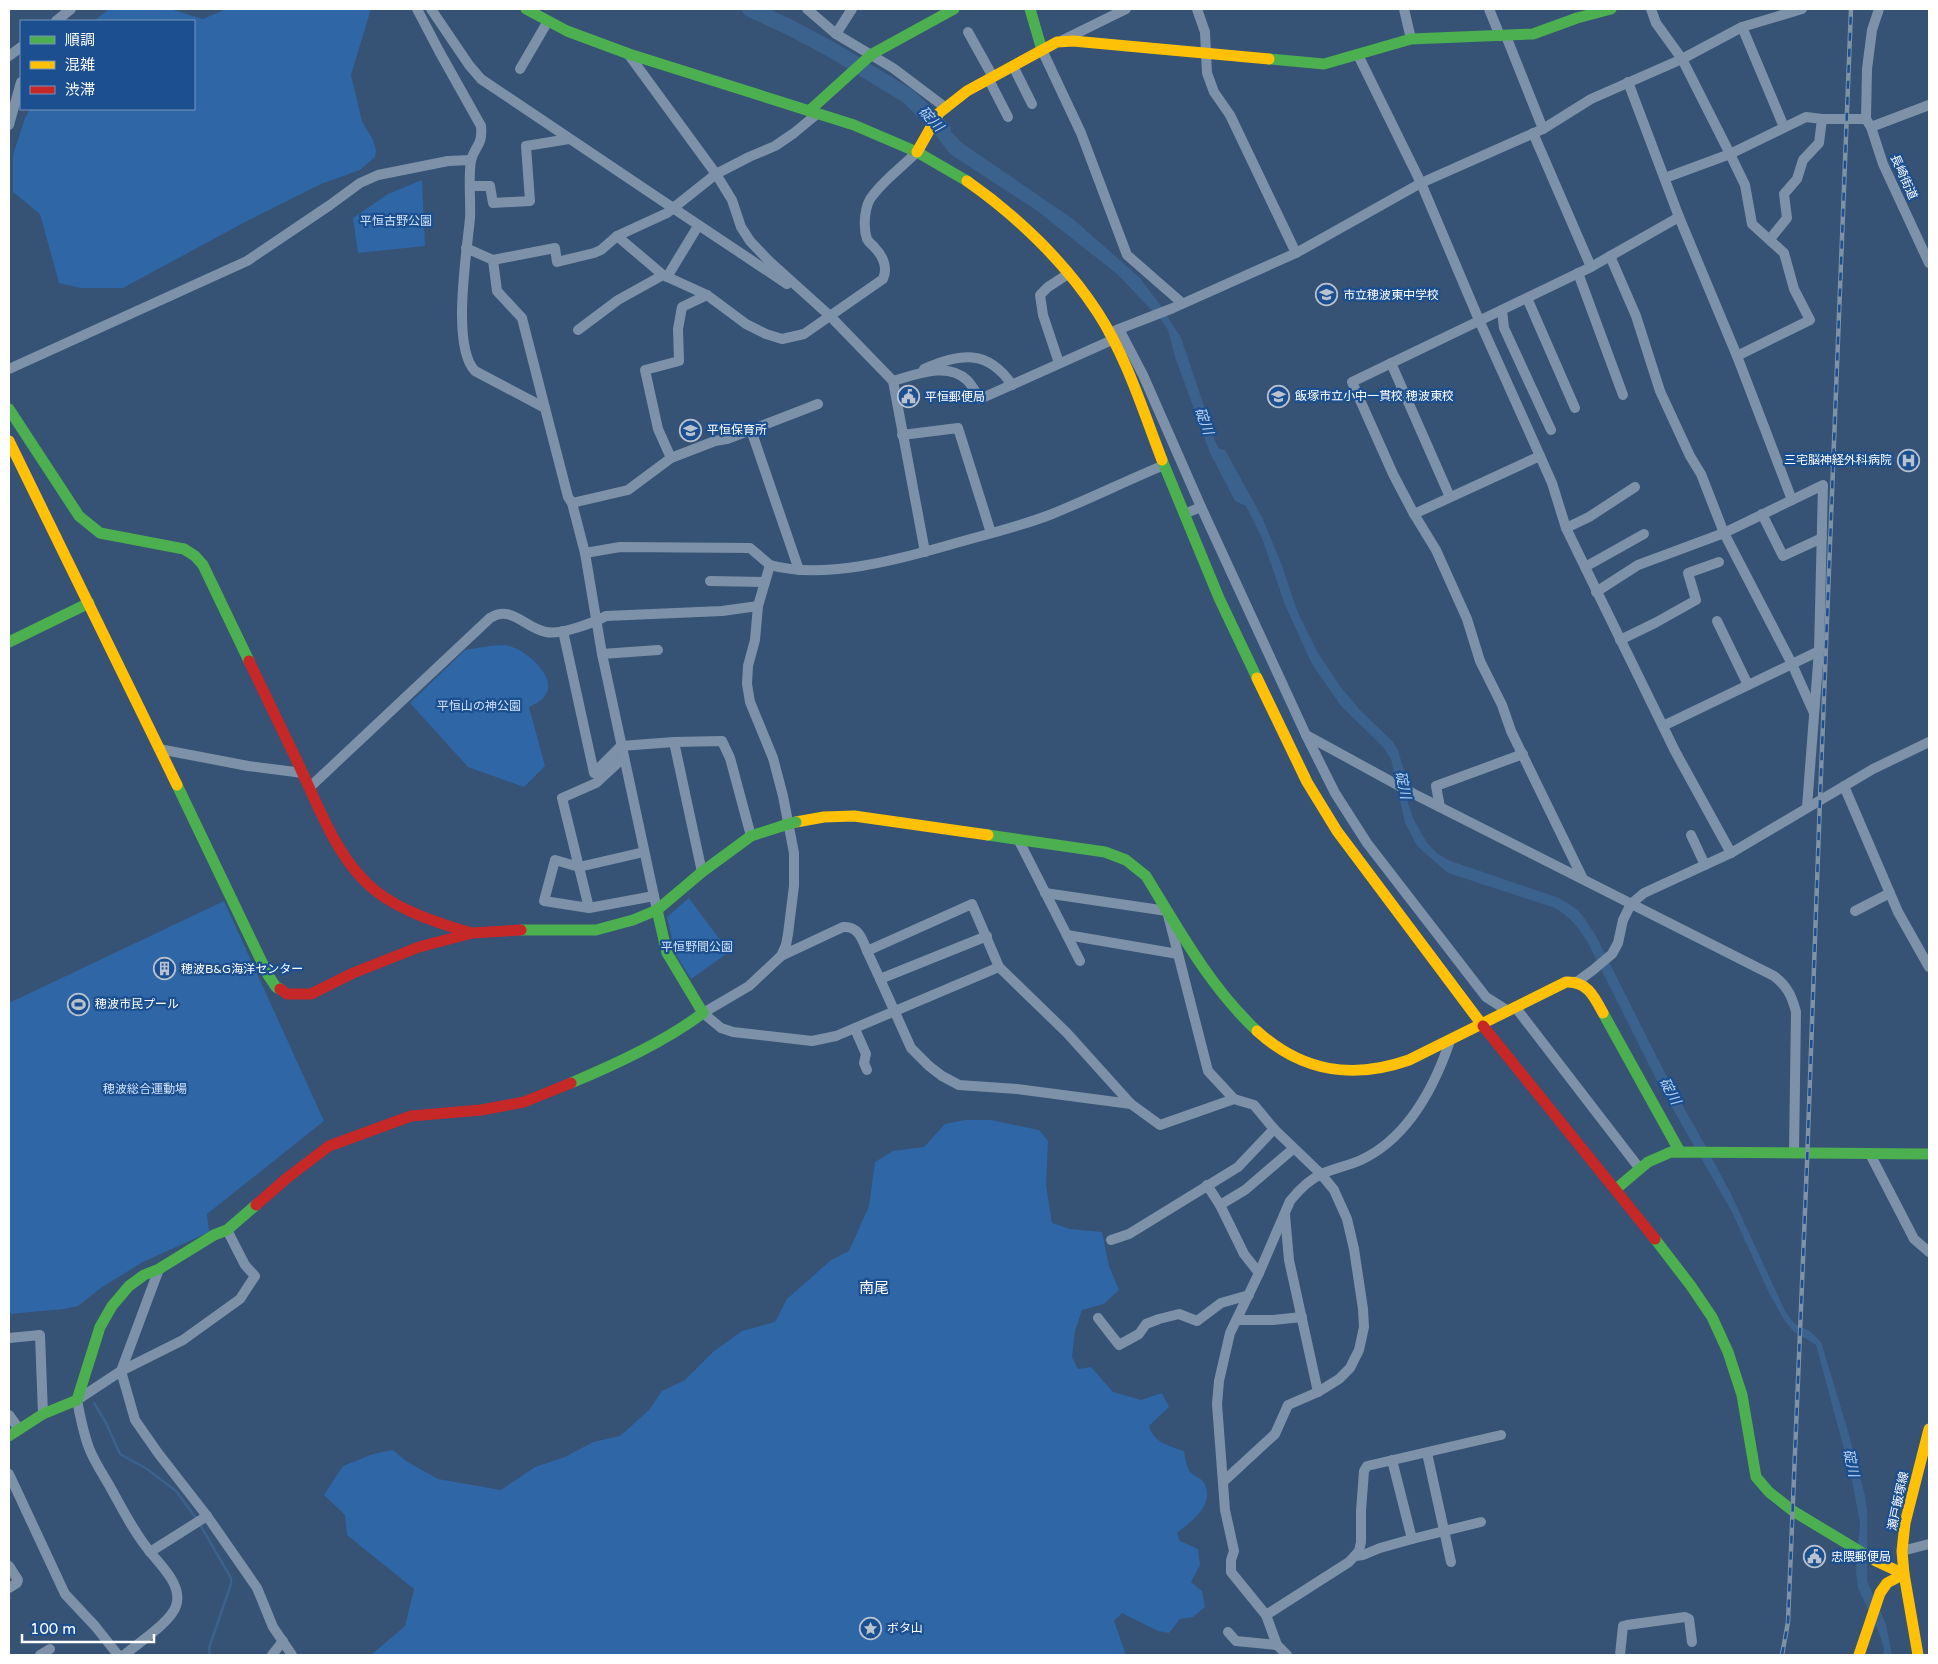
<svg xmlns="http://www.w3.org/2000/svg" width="1938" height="1664" font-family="'Varela Round','Noto Sans JP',sans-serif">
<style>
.green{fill:#2f66a5}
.water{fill:#3b618d}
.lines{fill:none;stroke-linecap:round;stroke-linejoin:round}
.stream{stroke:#3b618d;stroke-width:2.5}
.river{stroke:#3b618d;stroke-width:16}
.street{stroke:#7d92a8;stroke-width:10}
.fast{stroke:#4caf50;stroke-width:11}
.slow{stroke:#ffc107;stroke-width:11}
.jam{stroke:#c62828;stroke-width:11}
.rail-casing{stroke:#7e92a7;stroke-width:4.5}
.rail{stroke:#1b4f8f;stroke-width:2.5;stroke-dasharray:8;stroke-linecap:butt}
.street-bridge{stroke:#7d92a8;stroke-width:10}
.fast-bridge{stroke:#4caf50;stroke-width:11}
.labels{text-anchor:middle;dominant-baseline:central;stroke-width:4.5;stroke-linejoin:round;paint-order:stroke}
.street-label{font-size:12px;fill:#fff;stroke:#1b4f8f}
.park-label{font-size:12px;fill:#cfe3fa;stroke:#1b4f8f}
.poi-label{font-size:12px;fill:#fff;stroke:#1b4f8f;text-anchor:start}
.water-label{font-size:14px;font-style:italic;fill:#b5d3f5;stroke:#1b4f8f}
.quarter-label{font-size:15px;fill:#fff;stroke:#1b4f8f}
</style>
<rect width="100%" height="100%" fill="#365274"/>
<g class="green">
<polygon points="109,9 170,9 203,19 226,9 371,9 351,75 362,121 373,140 376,150 375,157 360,170 321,184 247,221 123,288 81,288 59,283 40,214 13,192 13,155 25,118 30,109 194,109 194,21 94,21"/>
<polygon points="422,180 425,246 358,253 353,218 388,194"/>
<path d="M489 646C496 646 506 644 512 647 528 652 558 678 545 696 541 702 534 704 529 707L545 766 524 787 468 767 410 703 465 650Z"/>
<polygon points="689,898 729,952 691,979 676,955 667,917"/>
<polygon points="224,901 324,1121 207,1214 209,1232 141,1263 101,1288 78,1306 64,1309 9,1314 9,1003"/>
<path d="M965 1120H991L1039 1130 1048 1141 1046 1185 1052 1223 1070 1229 1102 1232 1109 1266 1119 1290 1104 1304 1082 1310 1075 1331 1072 1357 1078 1369 1091 1367 1113 1392 1141 1400 1162 1393 1169 1407 1149 1426C1153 1442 1169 1446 1184 1451 1185 1457 1186 1465 1189 1470 1192 1476 1201 1477 1204 1483 1216 1504 1191 1522 1177 1533L1180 1541 1198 1549 1200 1565 1191 1582 1202 1591 1205 1607 1193 1617 1180 1619 1169 1633 1158 1631 1122 1613 1114 1621 1126 1655H371L405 1626 414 1589 347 1535 345 1515 324 1495 343 1466 373 1454 393 1450 406 1461 438 1479 501 1490 535 1467 565 1457 593 1442 620 1436 649 1410 662 1391 685 1380 713 1352 742 1331 775 1322 787 1299 831 1260 849 1251 869 1206 875 1162 893 1151 924 1147 945 1124Z"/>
</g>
<path class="water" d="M937 117 962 143 1073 219 1130 269 1140 278 1161 306 1177 332 1180 335 1206 412 1205 419 1219 449 1225 450 1262 517 1281 563 1298 613 1318 653 1340 686 1359 709 1393 742 1398 750 1406 778 1408 803 1413 818 1427 843 1437 853 1448 860 1559 898 1578 910 1585 919 1596 936 1670 1083 1705 1145 1731 1194 1785 1311 1794 1323 1811 1332 1821 1342 1848 1431 1865 1496 1867 1510V1581L1886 1624 1892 1655H1883L1884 1648 1879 1633 1858 1588 1856 1571 1860 1523 1851 1475 1816 1345 1793 1331 1784 1320 1769 1293 1732 1212 1658 1083 1587 941C1578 927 1570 917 1555 908L1448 873 1417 846 1405 823 1391 759 1383 747 1341 706 1312 664 1285 605 1262 538 1246 506 1235 501 1210 453 1175 357 1168 330 1161 320 1117 274 1036 210 950 154 931 129Z"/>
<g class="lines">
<g class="stream">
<polyline points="94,1403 106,1423 120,1454 147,1469 176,1491 196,1518"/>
<polyline points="199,1523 231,1578 231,1584 209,1648 210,1655"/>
</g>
<polyline class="river" points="750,9 791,28 832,50 908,96 943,130"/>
<g class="street">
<path d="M417 9 439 51 481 126C483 147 474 146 471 161 468 178 471 200 470 218 467 252 451 346 475 371L545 408 568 497 572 503 585 553 602 654 657 910"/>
<polyline points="431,9 469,65 481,79 670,206"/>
<polyline points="807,9 836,34 893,68 946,108"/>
<polyline points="1197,9 1205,32 1207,73 1214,92 1230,115 1296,253"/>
<polyline points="1404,9 1411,39"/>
<polyline points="1489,9 1500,36"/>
<polyline points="1651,9 1656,23 1682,59 1730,154 1745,185 1752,224 1784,253 1794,289 1810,320 1737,356"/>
<polyline points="1879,9 1872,30 1867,69 1866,119 1871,127 1883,164 1929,263"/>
<polyline points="56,21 71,9"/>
<polyline points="1742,27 1784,127"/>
<polyline points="968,32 993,77"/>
<polyline points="836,34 852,9"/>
<polyline points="1506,36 1543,129"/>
<polyline points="1063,40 1126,9"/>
<polyline points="1042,50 1081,133 1127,255 1182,303"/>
<polyline points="629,55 716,174 732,200 741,227 750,241 769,261 830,316 893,381 925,552"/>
<polyline points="1358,55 1421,183 1479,320 1540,456 1552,483 1566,528 1585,567 1675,751 1731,853"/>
<polyline points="9,56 21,47"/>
<polyline points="1013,66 1032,104"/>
<polyline points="520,69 548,21"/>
<polyline points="989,80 1008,117"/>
<polyline points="1628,82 1679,217 1737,356 1792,500"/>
<path d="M817 114 794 133 775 146 749 157 716 174 667 213 617 236 663 275 707 295 746 324 766 334 782 339 804 334 883 279C888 268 883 256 875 248 873 245 869 243 867 239 863 227 864 205 873 195 885 179 903 166 917 152"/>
<polyline points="9,125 21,82"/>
<polyline points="1871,127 1929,105"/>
<polyline points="1533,133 1591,267"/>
<polyline points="1665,178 1730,154 1806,117 1822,119 1866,119"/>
<polyline points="471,186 490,186 493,203 530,201 526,146 569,139"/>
<polyline points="676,210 787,284"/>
<polyline points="1770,239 1787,218 1784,194 1797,179 1803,160 1819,143 1822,119"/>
<polyline points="466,248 493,260"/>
<polyline points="1610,256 1636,316 1660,391 1690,456 1701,474 1724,533 1792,664 1814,713"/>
<polyline points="1578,273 1623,395"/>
<polyline points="667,277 698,226"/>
<polyline points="1527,298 1575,408"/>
<polyline points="1502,310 1504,328 1551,430"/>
<polyline points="1119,329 1143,375 1201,507"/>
<polyline points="578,330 618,300 663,275"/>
<polyline points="1109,333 1173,308 1296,253 1421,183 1543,129 1591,99 1682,59 1742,27 1802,9"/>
<polyline points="1059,363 1043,315 1040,295 1048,287 1068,274"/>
<polyline points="1391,363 1450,497"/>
<polyline points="9,369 247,261 330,205 360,183 378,175 448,161 471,160"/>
<path d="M924 369C960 353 988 349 1012 385"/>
<path d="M893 381C915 375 947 361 967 380 972 385 976 393 980 399L1112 340"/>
<polyline points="545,408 522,318 497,291 493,260 555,248 557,262 594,253 601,250 617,236"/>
<polyline points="751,430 818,404"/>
<polyline points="902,435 958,428 991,533"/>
<polyline points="1540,456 1414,514 1436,550 1467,619 1480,661 1502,705 1511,731 1583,879"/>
<polyline points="671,458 658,429 645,370 679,361 678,329 682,307 707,295"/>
<path d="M1164 465C1126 481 1089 499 1052 514 1019 527 983 535 949 545 897 560 823 580 770 565L758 606 755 640 748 666 747 684 750 702 773 758 783 796 794 853V886L788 934 786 945 781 956 749 986 703 1013 721 1028 733 1032 812 1041 836 1036 999 967 1067 1033 1131 1104 1160 1125 1234 1099"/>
<polyline points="572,503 628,490 671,458 715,441 727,439 751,430 799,570"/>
<path d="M1184 514 1201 507 1306 735 1414 794 1774 976C1787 986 1792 996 1796 1012L1794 1153"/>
<polyline points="1414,514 1393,474 1352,382 1591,267 1679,217"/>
<polyline points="1762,514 1783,556 1822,538"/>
<polyline points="1566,528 1589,517 1635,487"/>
<polyline points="585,553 620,547 750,548 770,565"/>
<polyline points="1585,567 1644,534"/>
<polyline points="710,581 765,582"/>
<polyline points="1596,592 1638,565 1724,533 1823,485 1819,651 1807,807"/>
<polyline points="1717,621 1748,685"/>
<polyline points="563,631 594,773 621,746 674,742 722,741 730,758 751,836"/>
<polyline points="1620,640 1655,623 1696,600 1688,573 1719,562"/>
<polyline points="602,654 658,650"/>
<polyline points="1663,726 1819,651"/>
<polyline points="1306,735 1335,793 1367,843 1486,997 1508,1011"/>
<polyline points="674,742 702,872"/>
<polyline points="159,749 248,766 303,773"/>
<polyline points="1844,786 1898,912 1929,967"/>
<path d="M310 787 490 618C511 604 525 628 546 632 561 635 593 623 606 616L722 611 758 606"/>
<polyline points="1440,807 1436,786 1523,754"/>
<polyline points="1691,835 1705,865"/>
<polyline points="1018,839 1080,961"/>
<polyline points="644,852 579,867 555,860 544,901 589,908 654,896"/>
<polyline points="1045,893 1167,911 1208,1071 1234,1099 1254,1105 1274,1129 1321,1174 1334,1190 1347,1219 1354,1249 1363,1309 1364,1327 1359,1350 1350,1368 1339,1379 1318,1392"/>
<polyline points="589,908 562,798 596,783 624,757"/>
<polyline points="1855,911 1890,893"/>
<polyline points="1067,935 1178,954"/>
<polyline points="987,936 880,979 911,1048 929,1066 942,1076 959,1085 1017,1089 1131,1104"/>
<path d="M781 956 843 927C858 926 862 938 867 951"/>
<polyline points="880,979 867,951 972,904 999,967"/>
<polyline points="1578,981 1593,970 1612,954 1618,943 1623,920 1631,904 1644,893 1731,853 1873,769 1929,742"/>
<polyline points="1516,1008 1640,1169"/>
<polyline points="855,1029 866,1054 864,1063 867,1070"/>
<polyline points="1870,1154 1914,1239 1929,1252"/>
<polyline points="1207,1185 1220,1205 1245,1190 1293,1149"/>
<polyline points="1220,1205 1244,1254 1259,1273"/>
<polyline points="1111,1240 1129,1234 1238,1167 1274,1129"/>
<polyline points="159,1269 121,1371 135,1420 158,1453 207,1516 257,1588 273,1627 292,1655"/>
<polyline points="1098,1318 1119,1345 1139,1334 1146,1324 1159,1319 1179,1314 1197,1321 1221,1303 1249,1295"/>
<polyline points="1237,1320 1273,1320 1302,1317"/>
<polyline points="9,1338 40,1335 43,1414"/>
<polyline points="9,1415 19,1429"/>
<polyline points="1427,1453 1451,1562"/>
<polyline points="1392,1460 1412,1539 1481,1522"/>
<polyline points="9,1474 65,1594 95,1626 118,1655"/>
<polyline points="1224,1481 1275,1434 1288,1405 1318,1392 1289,1260 1285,1215"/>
<polyline points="1902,1551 1929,1544"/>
<polyline points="150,1552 207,1516"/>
<polyline points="1355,1556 1363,1555 1380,1548 1412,1539"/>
<polyline points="9,1566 18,1580 17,1583 9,1588"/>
<polyline points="1266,1615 1349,1562 1359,1551 1361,1542 1361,1511 1364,1471 1367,1466 1501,1435"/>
<polyline points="1228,1632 1236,1641 1277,1645"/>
<polyline points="40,1655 50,1649"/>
<path d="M124 1655C137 1644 171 1622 176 1606 183 1586 162 1567 151 1553 134 1533 122 1508 109 1485 102 1473 94 1461 89 1448 83 1432 80 1416 77 1400L121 1371 183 1340 240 1299 255 1276 245 1265 227 1230"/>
<polyline points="272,1655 283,1641"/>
<path d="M1287 1655 1277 1645 1266 1615 1231 1572V1560L1234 1551 1225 1510 1217 1404 1219 1381 1230 1333 1259 1273 1290 1201C1298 1191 1310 1179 1322 1174 1334 1168 1348 1166 1361 1160 1408 1138 1434 1088 1450 1041"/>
<polyline points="1620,1655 1623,1626 1627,1625 1685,1617 1689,1619 1692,1642"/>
</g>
<g class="fast">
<polyline points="526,9 567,31 629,54 854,125 917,152 967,181"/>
<polyline points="1030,9 1042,50"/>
<polyline points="1269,59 1324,64 1411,39 1533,34 1577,18 1611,9"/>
<polyline points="809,111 872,54 954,9"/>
<polyline points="9,409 79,516 100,533 184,549 195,556 203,565 249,661"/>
<polyline points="1162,460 1219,598 1257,678"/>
<polyline points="9,642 89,603"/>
<polyline points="177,785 268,975 276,987 280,989"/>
<path d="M988 835 1105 852 1126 860 1146 876C1179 930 1210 987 1257 1031"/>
<polyline points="521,930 596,930 633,920 657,910 702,872 751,836 782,826"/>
<polyline points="1603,1013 1680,1152"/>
<path d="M571 1083C616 1064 664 1042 703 1013L667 953 657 910"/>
<polyline points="1616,1189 1648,1162 1671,1152 1929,1154"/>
<polyline points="1655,1239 1691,1286 1712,1317 1728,1352 1742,1395 1756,1477 1769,1492 1793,1511 1876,1561"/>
<polyline points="9,1436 43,1414 77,1400 100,1327 112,1306 129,1286 144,1275 159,1269 214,1235 227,1230 256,1205"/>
</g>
<g class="slow">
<polyline points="917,152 939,113 967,91 1057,42 1073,41 1269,59"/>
<path d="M967 181C1017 216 1065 262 1098 313 1127 358 1143 411 1162 460"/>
<polyline points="9,441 177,785"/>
<polyline points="1257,678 1307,782 1337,831 1483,1026"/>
<polyline points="796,822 824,817 854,816 988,835"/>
<path d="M1257 1031C1302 1072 1352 1080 1409 1060L1566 982C1587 981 1594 996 1603 1013"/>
<polyline points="1876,1561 1904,1574 1918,1655"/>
<polyline points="1859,1655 1880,1593 1887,1583 1904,1574 1902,1551 1905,1523 1929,1429"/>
</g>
<g class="jam">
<path d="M249 661C265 694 281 727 297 761 318 805 337 861 377 892 405 913 439 923 471 933"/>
<polyline points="280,989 287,994 311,994 353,973 419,947 472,933 521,930"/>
<polyline points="1483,1026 1655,1239"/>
<polyline points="256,1205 287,1178 329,1146 411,1116 481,1110 524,1102 571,1083"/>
</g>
<defs>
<polyline id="rail" points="1782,1655 1788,1622 1807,1163 1820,799 1851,9"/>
</defs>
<use href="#rail" class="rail-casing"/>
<use href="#rail" class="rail"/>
<polyline class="street-bridge" points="670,206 676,210"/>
<polyline class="fast-bridge" points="782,826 796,822"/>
</g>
<defs>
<symbol id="school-ring" viewBox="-11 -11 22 22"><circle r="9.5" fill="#1b4f8f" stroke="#b9c2ce" stroke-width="1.5"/><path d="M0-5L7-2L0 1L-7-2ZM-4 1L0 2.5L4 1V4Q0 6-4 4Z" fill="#b9c2ce"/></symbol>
<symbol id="civic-ring" viewBox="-11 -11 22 22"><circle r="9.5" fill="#1b4f8f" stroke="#b9c2ce" stroke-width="1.5"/><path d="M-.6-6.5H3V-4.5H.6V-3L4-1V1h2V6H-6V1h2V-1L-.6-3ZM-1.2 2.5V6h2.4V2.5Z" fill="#b9c2ce"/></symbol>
<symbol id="hospital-ring" viewBox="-11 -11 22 22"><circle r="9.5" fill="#1b4f8f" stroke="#b9c2ce" stroke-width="1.5"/><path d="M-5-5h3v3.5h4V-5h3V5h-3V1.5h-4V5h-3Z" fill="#b9c2ce"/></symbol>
<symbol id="building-ring" viewBox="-11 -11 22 22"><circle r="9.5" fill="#1b4f8f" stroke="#b9c2ce" stroke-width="1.5"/><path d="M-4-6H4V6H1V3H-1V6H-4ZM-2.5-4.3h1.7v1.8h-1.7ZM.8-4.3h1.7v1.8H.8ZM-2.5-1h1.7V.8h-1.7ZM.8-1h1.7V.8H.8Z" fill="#b9c2ce"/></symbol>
<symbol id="stadium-ring" viewBox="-11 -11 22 22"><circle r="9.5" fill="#1b4f8f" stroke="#b9c2ce" stroke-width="1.5"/><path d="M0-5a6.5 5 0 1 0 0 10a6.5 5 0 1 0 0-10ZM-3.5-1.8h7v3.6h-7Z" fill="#b9c2ce"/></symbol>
<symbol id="sight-ring" viewBox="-11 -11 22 22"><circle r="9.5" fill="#1b4f8f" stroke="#b9c2ce" stroke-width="1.5"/><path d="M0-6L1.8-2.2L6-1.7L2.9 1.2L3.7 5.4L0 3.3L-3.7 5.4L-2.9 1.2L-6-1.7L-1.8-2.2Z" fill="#b9c2ce"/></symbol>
</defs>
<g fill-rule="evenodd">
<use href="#school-ring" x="1314" y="282" width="25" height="25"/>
<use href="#school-ring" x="1266" y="384" width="25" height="25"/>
<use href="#civic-ring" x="896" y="384" width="25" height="25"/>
<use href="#school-ring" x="678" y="418" width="25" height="25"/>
<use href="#hospital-ring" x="1896" y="448" width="25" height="25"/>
<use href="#building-ring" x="152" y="956" width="25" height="25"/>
<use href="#stadium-ring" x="66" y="992" width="25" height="25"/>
<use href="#civic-ring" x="1802" y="1544" width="25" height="25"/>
<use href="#sight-ring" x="858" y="1616" width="25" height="25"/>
</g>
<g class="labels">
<g class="street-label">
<text transform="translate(1904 177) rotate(66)">長崎街道</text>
<text transform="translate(1898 1501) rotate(-78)">瀬戸飯塚線</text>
</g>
<g class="park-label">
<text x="396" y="221">平恒古野公園</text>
<text x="479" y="706">平恒山の神公園</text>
<text x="697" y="947">平恒野間公園</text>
<text x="145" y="1089">穂波総合運動場</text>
</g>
<g class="poi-label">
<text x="1343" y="295">市立穂波東中学校</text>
<text x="1295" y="396">飯塚市立小中一貫校 穂波東校</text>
<text x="925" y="397">平恒郵便局</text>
<text x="707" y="430">平恒保育所</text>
<text x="1892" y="460" text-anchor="end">三宅脳神経外科病院</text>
<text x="181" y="969">穂波B&amp;G海洋センター</text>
<text x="95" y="1004">穂波市民プール</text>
<text x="1831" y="1557">忠隈郵便局</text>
<text x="887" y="1628">ボタ山</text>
</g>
<g class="water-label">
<text transform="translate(931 119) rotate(46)">碇川</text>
<text transform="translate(1204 421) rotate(70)">碇川</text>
<text transform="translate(1403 785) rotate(78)">碇川</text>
<text transform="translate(1670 1091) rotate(61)">碇川</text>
<text transform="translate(1851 1463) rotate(77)">碇川</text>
</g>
<g class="quarter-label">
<text x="874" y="1288">南尾</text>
</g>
</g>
<rect width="1938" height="1664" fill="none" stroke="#ffffff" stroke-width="20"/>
<rect x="20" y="20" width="175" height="90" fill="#1b4f8f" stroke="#7695bc"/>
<rect x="30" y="36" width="25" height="8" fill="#4caf50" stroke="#7695bc"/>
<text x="65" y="45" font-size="15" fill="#ffffff">順調</text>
<rect x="30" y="61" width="25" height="8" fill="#ffc107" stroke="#7695bc"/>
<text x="65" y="70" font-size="15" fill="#ffffff">混雑</text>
<rect x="30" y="86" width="25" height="8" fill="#c62828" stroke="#7695bc"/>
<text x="65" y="95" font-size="15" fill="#ffffff">渋滞</text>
<path d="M22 1634v8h132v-8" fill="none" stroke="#ffffff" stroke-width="2.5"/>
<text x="30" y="1634" font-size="15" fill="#ffffff" stroke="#1b4f8f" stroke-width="4" paint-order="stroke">100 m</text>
</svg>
